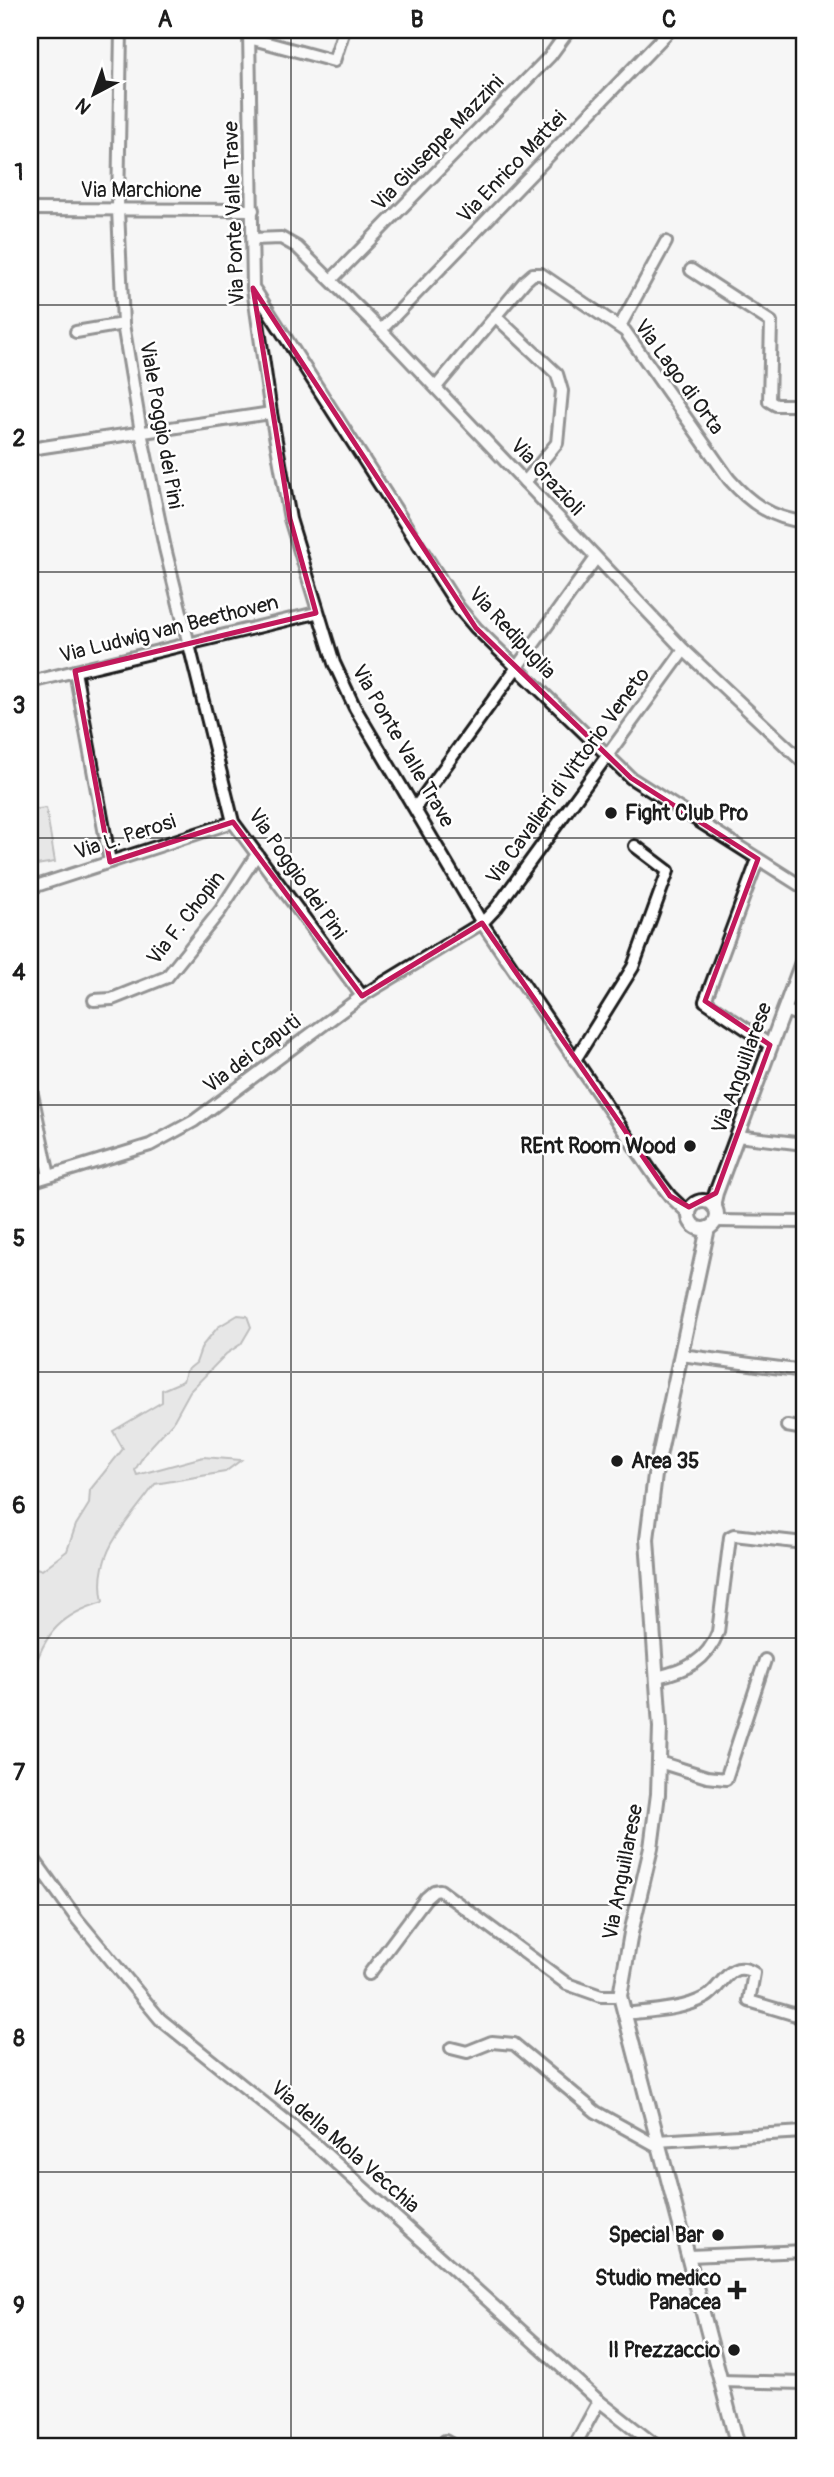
<svg xmlns="http://www.w3.org/2000/svg" width="834" height="2477" font-family="Pangolin,sans-serif">
<style>
.green{fill:#d6d6d6;stroke:#797979;stroke-width:2}
.lines{fill:none;stroke-linecap:round;stroke-linejoin:round}
.minor-casing{stroke:#1c1c1c;stroke-width:16}
.major-casing{stroke:#1c1c1c;stroke-width:18}
.minor{stroke:#fff;stroke-width:10}
.major{stroke:#fff;stroke-width:12}
.marked{fill:none;stroke:#c2185b;stroke-width:5;stroke-linejoin:round}
.grid{fill:none;stroke:#1c1c1c;stroke-width:2;stroke-opacity:0.55}
.poi-dot{fill:#1c1c1c;stroke:#fff;stroke-width:2.5}
.labels{text-anchor:middle;dominant-baseline:central;stroke-width:5;stroke-linejoin:round;paint-order:stroke}
.street-label{font-size:21px;fill:#1c1c1c;stroke:#fff}
.poi-label{font-size:21px;font-weight:bold;fill:#1c1c1c;stroke:#fff;text-anchor:end}
.neatline{fill:none;stroke:#1c1c1c;stroke-width:2.5}
.grid-label{font-size:23px;text-anchor:middle;font-weight:bold;fill:#1c1c1c}
</style>
<rect width="100%" height="100%" fill="#f6f6f6"/>
<filter id="ink" filterUnits="userSpaceOnUse"><feTurbulence type="fractalNoise" baseFrequency=".0143" numOctaves="2"/><feDisplacementMap in="SourceGraphic" scale="14" xChannelSelector="R" yChannelSelector="G"/><feConvolveMatrix kernelMatrix="1 2 1 2 8 2 1 2 1" color-interpolation-filters="sRGB"/></filter>
<g filter="url(#ink)">
<g class="green">
<polygon points="46,808 55,862 30,866 30,810"/>
<path d="M238 1315 247 1316 251 1327 241 1344 226 1354 190 1391 173 1422 145 1453 135 1470 137 1475 203 1457 241 1460 225 1472 155 1484C129 1522 92 1551 103 1602 62 1614 44 1633 33 1673L30 1675V1566L42 1570 67 1551 76 1525 89 1504 90 1490 123 1449 113 1431 162 1402V1390L183 1381 186 1371 196 1363 202 1346 218 1327Z"/>
</g>
<g class="lines">
<defs>
<g id="minor">
<polyline points="121,30 118,209 123,324 141,432 165,548 233,822 362,996"/>
<polyline points="249,30 253,288 271,413 290,519 334,663 355,708 482,923 653,1174 670,1196 690,1215"/>
<polyline points="249,38 334,61 344,30"/>
<polyline points="30,209 253,210"/>
<polyline points="253,239 281,238 297,247 381,330 684,650 804,763"/>
<polyline points="691,270 771,322 769,401 776,405 804,405"/>
<polyline points="331,280 550,56 569,30"/>
<polyline points="255,290 459,608 476,628 631,778 804,888"/>
<polyline points="495,316 557,374 562,391 557,443 525,482"/>
<polyline points="620,326 666,242"/>
<polyline points="381,330 670,30"/>
<polyline points="76,332 123,324"/>
<path d="M436 387 525 281 533 274H541L625 331 729 479C750 503 771 518 804 522"/>
<polyline points="30,449 271,413"/>
<polyline points="75,671 110,862"/>
<polyline points="30,682 316,613"/>
<polyline points="415,808 596,558"/>
<polyline points="758,859 705,1001 770,1045"/>
<polyline points="30,888 233,822"/>
<polyline points="94,1000 112,999 167,977 220,911 257,854"/>
<polyline points="784,1010 804,1017"/>
<polyline points="575,1060 633,967 668,871 635,846"/>
<polyline points="30,1084 49,1176"/>
<polyline points="737,1136 804,1144"/>
<polyline points="30,1182 150,1145 194,1121 362,996 482,923 497,907 684,650"/>
<polyline points="716,1221 804,1222"/>
<polyline points="681,1355 804,1371"/>
<polyline points="787,1426 804,1429"/>
<path d="M657 1677C687 1670 707 1661 718 1632L730 1537 734 1535 804 1543"/>
<polyline points="659,1762 707,1777 726,1779 765,1660"/>
<polyline points="30,1854 77,1919 160,2019 316,2145 599,2401 658,2447"/>
<polyline points="369,1974 426,1898 434,1891 440,1890 567,1984 601,1996 620,1996"/>
<path d="M624 2014C650 2011 683 2010 706 1997 723 1987 729 1958 754 1973L749 2001 796 2015 804 2021"/>
<polyline points="451,2048 467,2052 492,2042 514,2044 596,2112 659,2147"/>
<polyline points="657,2141 804,2132"/>
<polyline points="689,2256 804,2251"/>
<polyline points="720,2381 804,2383"/>
<polyline points="445,2441 456,2447"/>
<polyline points="574,2447 599,2401"/>
</g>
<g id="major">
<circle cx="703" cy="1215" r="14"/>
<polyline points="713,1206 716,1193 804,957"/>
<polyline points="708,1228 655,1475 647,1539 660,1727 658,1794 651,1848 631,1933 620,1996 738,2447"/>
</g>
</defs>
<use href="#minor" class="minor-casing"/>
<use href="#major" class="major-casing"/>
<use href="#minor" class="minor"/>
<use href="#major" class="major"/>
</g>
</g>
<path d="M0 0H834V2477H0ZM253 288 476 628 631 778 758 859 705 1001 770 1045 716 1193 689 1207 670 1196 482 923 362 996 233 822 110 862 75 671 316 613 290 519Z" fill="#f6f6f6" fill-opacity=".55" fill-rule="evenodd"/>
<path class="marked" d="M253 288 476 628 631 778 758 859 705 1001 770 1045 716 1193 689 1207 670 1196 482 923 362 996 233 822 110 862 75 671 316 613 290 519Z"/>
<path class="grid" d="M291 30V2447M543 30V2447M30 305H804M30 572H804M30 838H804M30 1105H804M30 1372H804M30 1638H804M30 1905H804M30 2172H804"/>
<g class="poi-dot">
<circle cx="611" cy="813" r="7"/>
<circle cx="690" cy="1146" r="7"/>
<circle cx="617" cy="1461" r="7"/>
<circle cx="718" cy="2235" r="7"/>
<path d="M733.5 2279.5h7v7h7v7h-7v7h-7v-7h-7v-7h7z"/>
<circle cx="734" cy="2350" r="7"/>
</g>
<g class="labels">
<g class="street-label">
<text transform="translate(438 143) rotate(-46)">Via Giuseppe Mazzini</text>
<text transform="translate(512 167) rotate(-46)">Via Enrico Mattei</text>
<text x="141" y="190">Via Marchione</text>
<text transform="translate(234 213) rotate(-92)">Via Ponte Valle Trave</text>
<text transform="translate(679 377) rotate(54)">Via Lago di Orta</text>
<text transform="translate(161 425) rotate(80)">Viale Poggio dei Pini</text>
<text transform="translate(547 477) rotate(47)">Via Grazioli</text>
<text transform="translate(169 629) rotate(-14)">Via Ludwig van Beethoven</text>
<text transform="translate(512 633) rotate(47)">Via Redipuglia</text>
<text transform="translate(403 746) rotate(60)">Via Ponte Valle Trave</text>
<text transform="translate(568 776) rotate(-54)">Via Cavalieri di Vittorio Veneto</text>
<text transform="translate(125 837) rotate(-18)">Via L. Perosi</text>
<text transform="translate(297 874) rotate(55)">Via Poggio dei Pini</text>
<text transform="translate(186 918) rotate(-52)">Via F. Chopin</text>
<text transform="translate(252 1054) rotate(-37)">Via dei Caputi</text>
<text transform="translate(742 1068) rotate(-70)">Via Anguillarese</text>
<text transform="translate(623 1872) rotate(-79)">Via Anguillarese</text>
<text transform="translate(345 2147) rotate(41)">Via della Mola Vecchia</text>
</g>
<g class="poi-label">
<text x="625" y="813" text-anchor="start">Fight Club Pro</text>
<text x="676" y="1146">REnt Room Wood</text>
<text x="631" y="1461" text-anchor="start">Area 35</text>
<text x="704" y="2235">Special Bar</text>
<text x="721" y="2278">Studio medico<tspan x="721" dy="24">Panacea</tspan></text>
<text x="720" y="2350">Il Prezzaccio</text>
</g>
</g>
<rect width="834" height="2477" fill="none" stroke="#fff" stroke-width="77"/>
<g transform="translate(94 94) rotate(221)" stroke="#ffffff" stroke-width="5" paint-order="stroke">
<path d="M0-5L12 26L0 18L-12 26Z" fill="#1c1c1c"/>
<text y="-10" font-size="19" font-weight="bold" text-anchor="middle" fill="#1c1c1c">N</text>
</g>
<rect x="38" y="38" width="758" height="2400" class="neatline"/>
<g class="grid-label">
<text x="165" y="27">A</text>
<text x="417" y="27">B</text>
<text x="669" y="27">C</text>
<text x="19" y="180">1</text>
<text x="19" y="446">2</text>
<text x="19" y="713">3</text>
<text x="19" y="980">4</text>
<text x="19" y="1246">5</text>
<text x="19" y="1513">6</text>
<text x="19" y="1780">7</text>
<text x="19" y="2046">8</text>
<text x="19" y="2313">9</text>
</g>
</svg>
